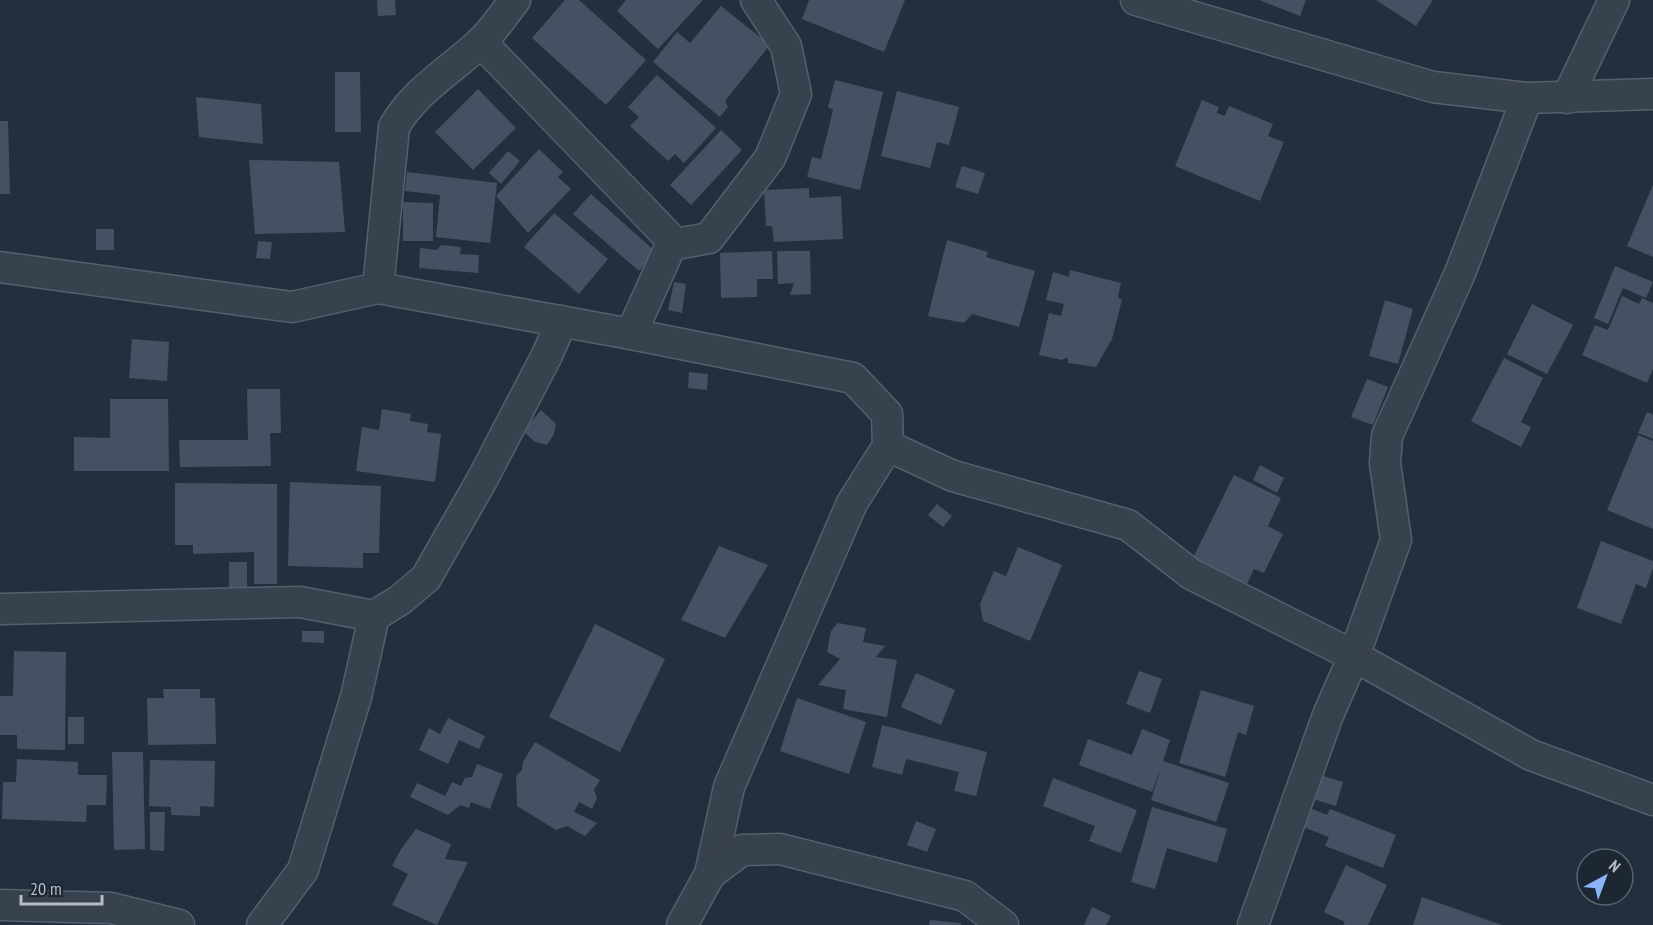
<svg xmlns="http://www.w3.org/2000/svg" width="1653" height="925" font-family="'PT Sans Narrow',sans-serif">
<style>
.building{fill:#455162}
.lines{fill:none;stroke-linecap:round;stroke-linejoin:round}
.street-casing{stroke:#565f6c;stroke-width:33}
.street{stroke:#38414e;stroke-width:30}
</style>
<rect width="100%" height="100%" fill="#242f3e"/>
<g class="building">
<polygon points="377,0 395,0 396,15 378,16"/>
<polygon points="565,0 579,0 646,60 606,105 532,38"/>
<polygon points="626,0 703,0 658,49 617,11"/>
<polygon points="809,0 905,0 884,52 802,19"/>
<polygon points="1259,0 1306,0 1300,16"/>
<polygon points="1376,0 1433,0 1416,26"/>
<polygon points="721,6 770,45 725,101 728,107 720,117 653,62 677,32 690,43"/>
<polygon points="335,72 360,72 361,132 335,132"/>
<polygon points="657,75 716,128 684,163 675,154 668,161 630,126 639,117 628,107"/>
<polygon points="835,80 883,92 860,190 807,177 812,157 821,159 833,110 828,107"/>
<polygon points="478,89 516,128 473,170 435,132"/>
<polygon points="897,91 959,107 949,145 937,142 930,168 881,156"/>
<polygon points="196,97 261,104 263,144 199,137"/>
<polygon points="1202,100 1219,107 1217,113 1225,116 1229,106 1273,124 1268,136 1284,142 1260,201 1175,166"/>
<polygon points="0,121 8,121 10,194 0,194"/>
<polygon points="721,130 742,150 691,205 670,185"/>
<polygon points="539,149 563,172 558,177 571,189 528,233 496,196"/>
<polygon points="508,151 520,161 501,184 489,173"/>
<polygon points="249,160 339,162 345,232 255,234"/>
<polygon points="962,166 985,173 978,194 955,187"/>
<polygon points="407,172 497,183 490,243 436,237 440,195 405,191"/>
<polygon points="1653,185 1653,257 1627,246"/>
<polygon points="809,188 809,198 841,196 843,239 774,242 772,226 766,226 764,190"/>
<polygon points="591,194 656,252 639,271 573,214"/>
<polygon points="403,202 433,203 433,241 403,241"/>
<polygon points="554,213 608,259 579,294 524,247"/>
<rect x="96" y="229" width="18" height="21"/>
<polygon points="947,240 988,252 986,257 1035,271 1019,327 972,314 964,323 928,316"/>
<polygon points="258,241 272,242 270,259 256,258"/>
<polygon points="441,245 461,247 460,254 479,255 478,273 419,268 420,248 437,250"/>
<polygon points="772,251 773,279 757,279 757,297 721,298 720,253"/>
<polygon points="777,251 810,251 811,294 790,295 794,283 778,284"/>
<polygon points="1615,266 1653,282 1646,298 1623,288 1608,324 1594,318"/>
<polygon points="1070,270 1121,283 1118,297 1122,300 1112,339 1096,367 1068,363 1067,357 1062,360 1039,355 1049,313 1061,316 1064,304 1046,300 1053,272 1069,277"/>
<polygon points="674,282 686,284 682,313 668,310"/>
<polygon points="1622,296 1639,304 1642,298 1653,303 1653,369 1647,383 1582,355 1595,325 1608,330"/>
<polygon points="1385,300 1413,309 1398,364 1369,356"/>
<polygon points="1532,304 1573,325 1547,374 1507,354"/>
<polygon points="132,339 169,342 167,381 129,378"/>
<polygon points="1504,358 1543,378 1521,422 1531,427 1521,447 1471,421"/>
<polygon points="689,372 708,374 707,390 688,388"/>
<polygon points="1367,379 1388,387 1373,425 1351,417"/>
<polygon points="247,389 280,389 281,433 270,433 271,466 180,467 179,440 248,440"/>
<polygon points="110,399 168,399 169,471 74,471 74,437 110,438"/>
<polygon points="382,409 411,414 410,421 428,424 427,432 441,434 435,482 356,471 362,427 379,430"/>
<polygon points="541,410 556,424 554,434 547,445 535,442 523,431"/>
<polygon points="1647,412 1653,415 1653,439 1638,433"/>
<polygon points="1638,435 1653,441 1653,529 1607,510"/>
<polygon points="1260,465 1284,478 1277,493 1253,480"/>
<polygon points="1234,475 1281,498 1268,526 1283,534 1264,573 1254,569 1245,588 1191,562"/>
<polygon points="290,482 381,486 379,553 363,553 363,568 288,566"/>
<polygon points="175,483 277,484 277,584 254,584 254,552 193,554 193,545 175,545"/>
<polygon points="937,504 952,516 943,527 928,515"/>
<polygon points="1601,541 1653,561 1653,568 1646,588 1636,584 1621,624 1577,608"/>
<polygon points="719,546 768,565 725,638 681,620"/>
<polygon points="1018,547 1062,565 1030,641 983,621 980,604 994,571 1006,576"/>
<rect x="229" y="562" width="18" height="27"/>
<polygon points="838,623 866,628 863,642 885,646 876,657 897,660 887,717 843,709 846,690 818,685 840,659 827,652 831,631"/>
<polygon points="595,624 665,659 620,752 549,717"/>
<polygon points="302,631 324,631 324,643 302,642"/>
<polygon points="14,651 66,652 65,750 17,749 17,735 0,735 0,696 13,696"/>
<polygon points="1139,671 1162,679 1150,713 1126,704"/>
<polygon points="916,673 955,690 941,725 901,707"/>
<polygon points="163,689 200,689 200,698 215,698 216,744 148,745 147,698 164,698"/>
<polygon points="1201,690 1254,706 1246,735 1238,732 1225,777 1179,763"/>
<polygon points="797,698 866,722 849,774 780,751"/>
<rect x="68" y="717" width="16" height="27"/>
<polygon points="448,718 485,736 479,749 459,740 448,764 419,750 429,728 440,734"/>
<polygon points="882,725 987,752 976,796 954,791 959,772 906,759 902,775 872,767"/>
<polygon points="1142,729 1170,740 1163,761 1229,783 1216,822 1151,800 1162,765 1152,792 1079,765 1088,739 1132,755"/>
<polygon points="535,742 600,780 594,790 597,798 592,809 579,802 574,812 597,823 585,836 567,826 556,830 517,806 516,776 522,770 523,762"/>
<polygon points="112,752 143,752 145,849 114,850"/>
<polygon points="17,759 78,762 78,775 107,775 106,805 87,805 86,822 2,819 3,782 16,782"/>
<polygon points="150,760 215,761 214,807 200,806 200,816 171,815 171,807 149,806"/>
<polygon points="477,764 503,774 490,809 471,802 469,808 460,805 448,815 410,797 417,783 445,796 452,782 461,786 465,778 472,777"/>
<polygon points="1314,773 1343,782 1336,806 1306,797"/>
<polygon points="1053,778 1137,810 1121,853 1089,841 1095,826 1043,806"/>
<polygon points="1152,807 1227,829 1217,863 1167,848 1155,889 1131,882"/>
<polygon points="1310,808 1327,815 1330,809 1396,835 1383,868 1325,846 1329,837 1303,827"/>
<polygon points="150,812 165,812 164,851 150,850"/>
<polygon points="916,821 936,829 927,852 907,845"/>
<polygon points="416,829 451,844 445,859 468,862 437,925 392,905 408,874 392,866 401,849"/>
<polygon points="1346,865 1387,885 1368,925 1343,925 1345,922 1324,912"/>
<polygon points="1422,897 1502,925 1413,925"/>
<polygon points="1092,907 1111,916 1106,925 1084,925"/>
<polygon points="930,920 961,923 961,925 929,925"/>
</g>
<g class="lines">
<defs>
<g id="street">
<polyline points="1136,0 1433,87 1527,98 1653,94"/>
<polyline points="481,42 667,235 671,245 631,334"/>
<polyline points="1567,98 1614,0"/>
<polyline points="671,245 709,238 770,158 796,94 786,46 756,0"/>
<polyline points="0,267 292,307 378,288 631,334 853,378 887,414 888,446 852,503 729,787 710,874"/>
<path d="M378 288 394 127C414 91 450 71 480 43 493 31 504 14 515 0"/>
<polyline points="888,446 953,476 1128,525 1191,574 1354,656 1531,755 1653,800"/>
<polyline points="0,609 300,602 374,616 400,600 426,578 483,478 547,355 562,321"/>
<polyline points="0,905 111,908 179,925"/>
<polyline points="262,925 303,870 356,697 374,616"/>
<polyline points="682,925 710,874 742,850 780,849 965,896 1003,925"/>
<polyline points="1253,925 1328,715 1354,656 1396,540 1385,463 1387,436 1460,273 1527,98"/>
</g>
</defs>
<use href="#street" class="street-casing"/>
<use href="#street" class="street"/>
</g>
<g transform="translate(1605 877) rotate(41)"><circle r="28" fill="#1d2633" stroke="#59626f" stroke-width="1.5"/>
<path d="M0-4.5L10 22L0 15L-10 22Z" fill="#8ab4f8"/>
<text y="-9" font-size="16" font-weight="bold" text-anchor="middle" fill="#b4bcc9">N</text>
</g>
<path d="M21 895v9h81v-9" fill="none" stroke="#b4bcc9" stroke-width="3"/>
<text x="30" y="895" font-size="18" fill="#b4bcc9" stroke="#1d2633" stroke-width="4.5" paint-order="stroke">20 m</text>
</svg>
